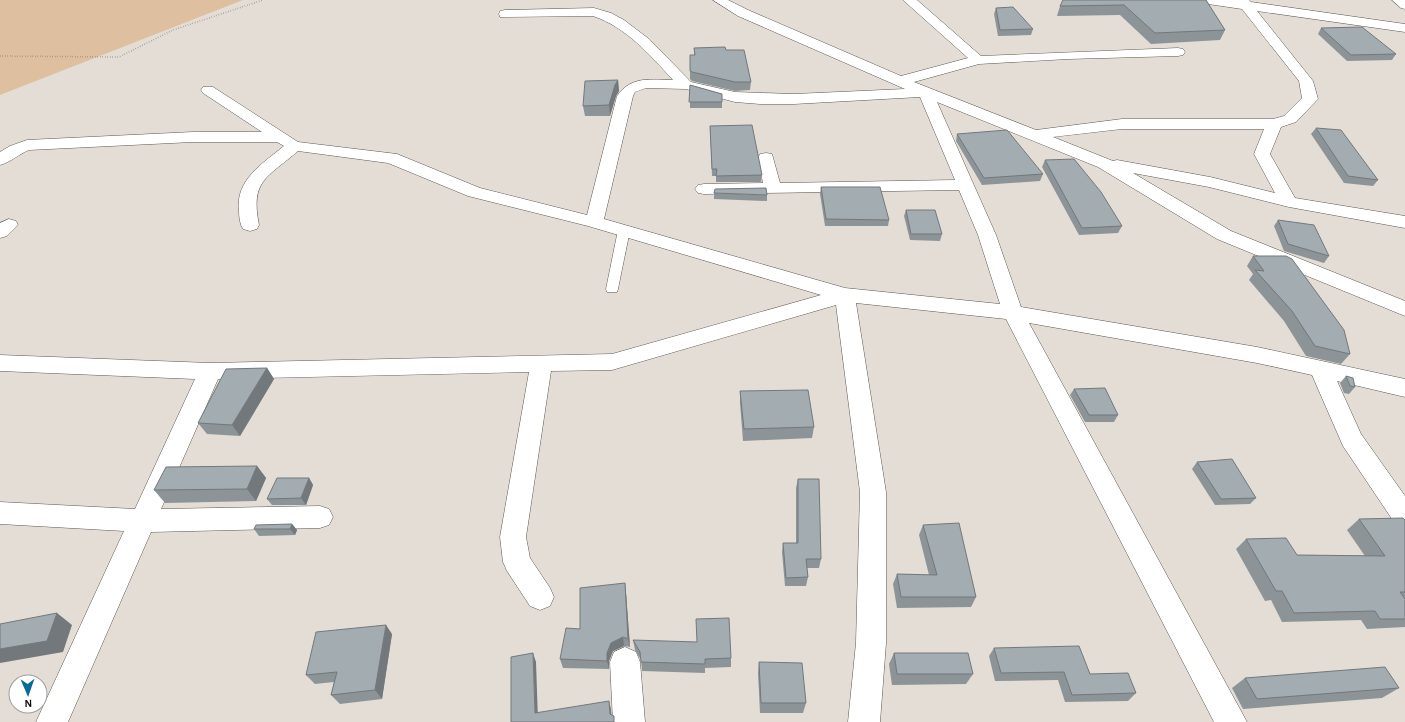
<svg xmlns="http://www.w3.org/2000/svg" width="1405" height="722" font-family="'Alegreya Sans',sans-serif">
<style>
.green{fill:#dec0a0}
.lines{fill:none;stroke-linecap:round;stroke-linejoin:round}
.lane-casing{stroke:#5d5751;stroke-width:1}
.street-casing{stroke:#5d5751;stroke-width:1}
.path{stroke:#7f7b75;stroke-width:1.5;stroke-dasharray:0.5 2;stroke-linecap:butt}
.lane{fill:#fff;fill-rule:evenodd}
.street{fill:#fff;fill-rule:evenodd}
.wall{fill:#8c9498}
.shaded-wall{fill:#72787c}
.building{fill:#a3acb1;stroke:#72787c}
</style>
<rect width="100%" height="100%" fill="#e4ddd5"/>
<polygon class="green" points="0,0 243,0 0,95"/>
<g class="lines">
<defs>
<polygon id="lane" points="624,226 630,230 618,289 617,292 607,292 606,289 618,230"/>
<g id="street">
<path d="M713 0H728L748 10 901 76 968 58 903 0H917L981 56 1178 48 1183 49 1185 52 1183 55 1178 56 1068 59 979 64 914 82 1036 130 1122 119H1273L1284 116 1302 98 1299 81 1242 9 1208 4 1202 0H1249L1251 2 1405 24V32L1257 11 1313 81 1318 99 1296 122 1281 127 1270 154 1295 198 1405 216V228L1289 207 1209 187 1133 173 1231 231 1405 301V316L1217 239 1098 167 937 102 996 235 1021 307 1257 347 1405 379V397L1337 381 1361 434 1405 496V528L1396 525 1343 446 1312 375 1257 363 1029 323 1247 722H1214L1006 319 856 303 886 492V643L880 722H848L856 643 860 492 836 305 612 370 551 371 526 537 530 558 550 588 554 597 550 606 540 610 530 606 507 571 503 562 500 537 529 372 218 379 161 509 320 506 329 509 333 517 329 525 320 528 151 532 68 722H36L124 531 0 524V502L135 509 195 379 0 371V355L210 363 612 354 821 295 588 226 468 196 388 163 298 151C267 178 250 180 259 225L257 229 250 231 243 229C240 224 239 218 239 211 235 180 262 164 284 146L277 142H193L29 150C19 154 11 162 0 165V152L10 146 27 140 193 132H262L203 93 201 90 203 87H213L298 142 397 154 480 188 587 215 617 96C632 75 651 80 673 80 650 55 626 27 593 16L500 17 499 14 500 11 505 10 594 8 611 13 624 20 649 39 691 82 735 92 794 94 905 89 738 16ZM646 88 686 89 735 102 760 104H794L920 97 955 180 780 183 772 154 766 153 760 154 758 158 763 183 704 184 698 185 695 189 698 193 704 194 959 190 978 235 1000 304 845 288 604 219 633 96 635 92ZM1122 129H1264L1254 154 1275 193 1210 177 1117 160 1113 161 1053 137Z"/>
<polygon points="1392,0 1405,0 1405,9 1401,8"/>
<polygon points="9,219 16,221 18,225 7,236 0,238 0,223"/>
<polygon points="625,647 636,652 640,662 645,722 613,722 610,662 614,652"/>
</g>
</defs>
<use href="#lane" class="lane-casing"/>
<use href="#street" class="street-casing"/>
<polyline class="path" points="0,56 119,57 173,30 263,0"/>
<use href="#lane" class="lane"/>
<use href="#street" class="street"/>
</g>
<g class="wall">
<polygon points="1206,0 1225,30 1220,40 1151,44 1120,15 1057,16 1060,6"/>
<polygon points="996,8 1033,29 1031,35 998,36 994,14"/>
<polygon points="1321,28 1396,54 1392,60 1347,61 1318,34"/>
<polygon points="694,48 726,50 751,82 750,90 735,91 692,81 690,79 690,55 694,55"/>
<polygon points="618,80 619,91 616,96 610,116 585,116 583,106"/>
<polygon points="690,85 722,94 722,108 690,108"/>
<polygon points="710,126 762,175 761,182 716,182 716,176 712,176"/>
<polygon points="1316,128 1378,180 1373,186 1344,183 1311,134"/>
<polygon points="957,134 1043,174 1040,181 982,185 956,141"/>
<polygon points="1045,160 1122,226 1118,233 1079,235 1042,167"/>
<polygon points="821,187 889,220 888,226 825,226 820,194"/>
<polygon points="714,193 767,195 767,201 714,199"/>
<polygon points="906,210 942,234 940,241 910,240 904,216"/>
<polygon points="1278,220 1329,256 1324,263 1284,251 1274,226"/>
<polygon points="1253,256 1350,354 1341,364 1306,356 1284,321 1249,280 1253,274 1247,266"/>
<polygon points="267,368 274,379 240,436 207,434 198,423"/>
<polygon points="1346,376 1355,387 1349,394 1344,393 1340,383"/>
<polygon points="1074,389 1118,415 1114,422 1085,422 1070,395"/>
<polygon points="740,391 814,427 812,438 743,441 740,403"/>
<polygon points="1197,462 1256,498 1250,504 1215,505 1192,469"/>
<polygon points="257,466 266,478 256,501 165,503 154,490"/>
<polygon points="309,478 313,485 306,505 272,505 267,499"/>
<polygon points="798,479 821,559 819,568 807,568 808,577 806,586 785,586 782,552 783,543 796,543 796,488"/>
<polygon points="1359,519 1405,520 1405,627 1367,629 1361,620 1282,622 1271,600 1265,601 1236,549 1246,539 1297,555 1365,556 1347,530"/>
<polygon points="292,524 297,530 295,535 259,536 254,529"/>
<polygon points="923,525 976,597 971,607 897,608 893,584 897,574 929,575 919,535"/>
<polygon points="625,583 626,593 630,647 624,646 613,651 609,661 609,669 563,668 560,659"/>
<polygon points="392,634 382,699 340,704 331,695 334,682 315,684 306,675"/>
<polygon points="633,640 731,658 731,667 705,668 705,673 642,671 641,660 635,650"/>
<polygon points="994,648 1090,674 1136,693 1128,701 1065,702 1058,680 995,681 989,656"/>
<polygon points="894,653 973,674 966,684 892,685 889,664"/>
<polygon points="759,662 806,703 803,713 760,713 758,673"/>
<polygon points="1245,678 1399,688 1382,698 1243,709 1232,688"/>
</g>
<g class="shaded-wall">
<polygon points="618,80 619,91 616,96 610,116 609,105 615,85"/>
<polygon points="267,368 274,379 240,436 232,425"/>
<polygon points="257,466 266,478 256,501 247,489"/>
<polygon points="309,478 313,485 306,505 301,498"/>
<polygon points="292,524 297,530 295,535 290,529"/>
<polygon points="625,583 626,593 630,647 628,639"/>
<polygon points="57,613 72,625 63,652 0,663 0,649"/>
<polygon points="386,625 392,634 382,699 375,690"/>
<polygon points="623,637 624,646 613,651 609,661 609,669 607,661 607,653 611,643"/>
<polygon points="533,653 536,662 538,721 535,713"/>
<polygon points="609,701 611,709 612,722 610,714"/>
</g>
<g class="building">
<polygon points="1063,0 1206,0 1225,30 1155,33 1124,5 1060,6"/>
<polygon points="1013,7 1033,29 1000,30 996,8"/>
<polygon points="1362,27 1396,54 1351,55 1321,28"/>
<polygon points="725,47 726,50 744,50 751,82 735,82 692,72 690,71 690,55 695,55 694,48"/>
<polygon points="618,80 615,85 609,105 583,106 585,81"/>
<polygon points="690,85 722,94 722,102 689,102"/>
<polygon points="752,125 762,175 716,176 717,169 712,169 710,126"/>
<polygon points="1316,128 1341,130 1378,180 1348,176"/>
<polygon points="1007,130 1043,174 984,178 957,134"/>
<polygon points="1074,159 1101,192 1122,226 1082,228 1045,160"/>
<polygon points="821,187 880,187 889,220 826,219"/>
<polygon points="766,188 767,195 714,193 715,189"/>
<polygon points="906,210 935,210 942,234 911,234"/>
<polygon points="1278,220 1314,225 1329,256 1288,244"/>
<polygon points="1253,256 1286,256 1292,259 1344,330 1350,354 1315,346 1292,311 1255,270 1264,271"/>
<polygon points="267,368 232,425 198,423 226,369"/>
<polygon points="1346,376 1353,378 1355,387 1350,386"/>
<polygon points="1105,388 1118,415 1089,415 1074,389"/>
<polygon points="808,390 814,427 744,429 740,391"/>
<polygon points="1232,459 1256,498 1221,499 1197,462"/>
<polygon points="257,466 247,489 154,490 166,467"/>
<polygon points="277,478 309,478 301,498 267,499"/>
<polygon points="798,479 819,479 821,559 806,559 808,577 786,578 783,543 798,543"/>
<polygon points="1403,518 1405,520 1405,592 1400,592 1405,599 1405,619 1380,619 1375,611 1294,613 1282,591 1276,591 1246,539 1286,538 1297,555 1385,556 1359,519"/>
<polygon points="959,523 976,597 901,597 897,574 937,575 923,525"/>
<polygon points="292,524 290,529 254,529 256,525"/>
<polygon points="625,583 628,639 623,637 611,643 607,653 607,661 560,659 566,628 580,629 580,588"/>
<polygon points="57,613 47,641 0,649 0,624"/>
<polygon points="729,618 731,658 705,659 705,664 641,662 640,652 633,640 697,642 696,619"/>
<polygon points="386,625 375,690 331,695 337,672 306,675 316,632"/>
<polygon points="1079,646 1090,674 1128,673 1136,693 1072,695 1064,672 1001,673 994,648"/>
<polygon points="533,653 535,713 609,701 610,714 614,716 614,722 511,722 511,657"/>
<polygon points="894,653 968,653 973,674 897,674"/>
<polygon points="759,662 802,663 806,703 761,703"/>
<polygon points="1385,667 1399,688 1257,699 1245,678"/>
</g>
<g transform="translate(28 694) rotate(178)"><circle r="19" fill="#ffffff" stroke="#a09f9e"/>
<path d="M0-3L7 15L0 10L-7 15Z" fill="#076a98"/>
<text y="-6" font-size="11" font-weight="bold" text-anchor="middle" fill="#12100d">N</text>
</g>
</svg>
